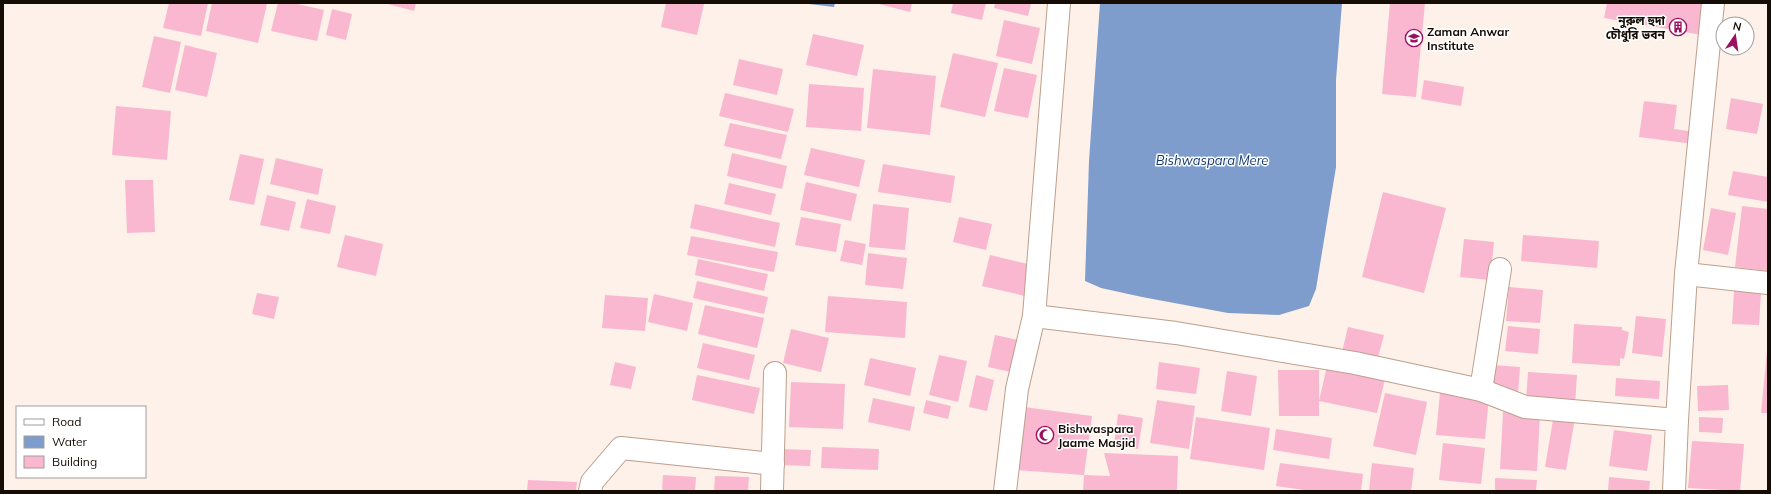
<svg xmlns="http://www.w3.org/2000/svg" width="1771" height="494" font-family="Mulish,'Noto Sans Bengali',sans-serif">
<style>
.water{fill:#7e9dcd}
.building{fill:#f9b8d0}
.lines{fill:none;stroke-linecap:round;stroke-linejoin:round}
.street-casing{stroke:#bc9f8d;stroke-width:24}
.street{stroke:#fff;stroke-width:22}
.labels{text-anchor:middle;dominant-baseline:central;stroke-width:3;stroke-linejoin:round;paint-order:stroke}
.poi-label{font-size:12px;font-weight:bold;fill:#150c06;stroke:#fff;text-anchor:start}
.water-label{font-size:13px;font-style:italic;fill:#123872;stroke:#fff}
</style>
<rect width="100%" height="100%" fill="#fef1e9"/>
<g class="water">
<polygon points="800,3 835,3 834,7"/>
<polygon points="1100,3 1342,3 1336,80 1336,167 1316,289 1309,306 1279,315 1228,313 1142,297 1101,288 1085,281 1089,161"/>
</g>
<g class="building">
<polygon points="169,3 208,3 201,36 163,28"/>
<polygon points="212,3 267,4 258,43 206,31"/>
<polygon points="278,3 293,3 324,10 317,41 271,31"/>
<polygon points="384,3 416,3 414,11"/>
<polygon points="666,3 704,4 697,35 661,27"/>
<polygon points="875,3 912,3 910,12"/>
<polygon points="953,3 986,3 982,20 951,13"/>
<polygon points="995,3 1031,3 1028,16 994,8"/>
<polygon points="1390,3 1425,3 1416,97 1382,94"/>
<polygon points="1607,3 1708,3 1702,35 1604,18"/>
<polygon points="332,9 352,14 346,40 326,35"/>
<polygon points="1004,20 1040,28 1032,64 996,56"/>
<polygon points="813,34 864,45 857,76 806,65"/>
<polygon points="154,36 181,42 170,93 142,87"/>
<polygon points="185,45 217,53 207,97 175,90"/>
<polygon points="953,53 998,63 985,117 940,107"/>
<polygon points="739,59 783,69 777,95 733,85"/>
<polygon points="1004,68 1037,75 1028,118 994,111"/>
<polygon points="873,69 936,76 930,135 867,128"/>
<polygon points="1424,80 1464,87 1461,106 1421,99"/>
<polygon points="809,84 864,88 861,131 806,127"/>
<polygon points="725,93 794,109 788,132 719,116"/>
<polygon points="1731,98 1763,104 1757,134 1726,129"/>
<polygon points="1644,101 1677,105 1674,129 1695,132 1694,144 1639,137"/>
<polygon points="116,106 171,111 167,160 112,155"/>
<polygon points="730,123 787,135 781,159 724,146"/>
<polygon points="811,148 865,160 859,187 804,175"/>
<polygon points="732,153 787,166 782,189 727,176"/>
<polygon points="240,154 264,159 254,205 229,200"/>
<polygon points="276,158 323,169 318,195 270,184"/>
<polygon points="883,164 955,176 951,203 878,192"/>
<polygon points="1733,171 1768,177 1768,202 1728,195"/>
<polygon points="125,180 153,180 155,232 127,233"/>
<polygon points="806,182 857,194 851,221 800,210"/>
<polygon points="729,183 776,194 771,215 724,204"/>
<polygon points="1383,192 1446,208 1424,293 1362,277"/>
<polygon points="267,195 296,202 289,231 260,225"/>
<polygon points="307,199 336,206 330,234 300,228"/>
<polygon points="695,204 780,223 775,247 690,228"/>
<polygon points="873,204 909,208 905,250 869,247"/>
<polygon points="1742,206 1768,209 1768,271 1735,267"/>
<polygon points="1711,208 1736,213 1728,255 1703,250"/>
<polygon points="801,217 841,224 836,252 795,245"/>
<polygon points="959,217 992,224 986,250 953,242"/>
<polygon points="345,235 383,244 376,276 337,267"/>
<polygon points="1523,235 1599,241 1597,268 1521,261"/>
<polygon points="691,236 778,252 774,272 687,255"/>
<polygon points="1464,239 1494,242 1490,280 1460,277"/>
<polygon points="845,240 866,244 862,265 840,261"/>
<polygon points="868,253 907,258 903,289 865,285"/>
<polygon points="990,255 1032,265 1025,296 982,286"/>
<polygon points="698,259 768,274 764,291 695,275"/>
<polygon points="697,281 768,297 764,314 693,298"/>
<polygon points="1509,287 1543,290 1540,323 1506,321"/>
<polygon points="1734,291 1761,293 1759,325 1732,324"/>
<polygon points="257,293 279,297 274,319 252,314"/>
<polygon points="654,294 693,303 687,331 648,322"/>
<polygon points="605,295 648,298 645,331 602,328"/>
<polygon points="828,296 907,302 905,338 825,332"/>
<polygon points="705,305 764,318 757,348 698,334"/>
<polygon points="1636,316 1666,319 1662,357 1632,353"/>
<polygon points="1574,324 1622,327 1622,330 1629,332 1624,359 1620,358 1620,366 1572,363"/>
<polygon points="1508,326 1540,329 1538,354 1505,351"/>
<polygon points="1348,327 1384,335 1376,365 1341,356"/>
<polygon points="791,329 829,338 821,372 783,363"/>
<polygon points="995,335 1018,340 1011,372 988,367"/>
<polygon points="703,343 755,355 749,380 697,368"/>
<polygon points="1767,351 1768,351 1768,413 1761,413"/>
<polygon points="939,355 967,361 958,402 929,395"/>
<polygon points="870,358 916,368 910,396 864,385"/>
<polygon points="615,362 636,367 631,389 610,385"/>
<polygon points="1159,362 1200,368 1196,394 1156,389"/>
<polygon points="1492,365 1520,367 1518,393 1490,390"/>
<polygon points="1327,366 1385,379 1377,413 1319,401"/>
<polygon points="1278,370 1319,370 1319,416 1279,416"/>
<polygon points="1227,371 1257,376 1251,416 1221,411"/>
<polygon points="1528,372 1577,375 1575,405 1526,401"/>
<polygon points="697,375 760,388 754,414 692,400"/>
<polygon points="976,375 994,380 987,411 969,407"/>
<polygon points="1616,378 1660,381 1659,399 1615,396"/>
<polygon points="791,382 845,384 843,429 789,427"/>
<polygon points="1728,385 1729,410 1698,411 1697,386"/>
<polygon points="1440,392 1489,397 1485,439 1436,435"/>
<polygon points="1385,393 1427,402 1416,455 1373,446"/>
<polygon points="873,398 915,407 910,431 868,422"/>
<polygon points="926,400 951,406 948,419 923,413"/>
<polygon points="1157,400 1195,406 1189,449 1150,443"/>
<polygon points="1024,407 1092,416 1084,475 1016,470"/>
<polygon points="1503,412 1540,414 1537,471 1500,469"/>
<polygon points="1118,414 1143,418 1138,449 1114,445"/>
<polygon points="1554,414 1575,418 1566,470 1545,467"/>
<polygon points="1196,417 1270,428 1264,470 1190,459"/>
<polygon points="1699,417 1723,418 1722,433 1699,432"/>
<polygon points="1276,429 1332,438 1329,459 1273,450"/>
<polygon points="1614,430 1652,435 1647,471 1609,466"/>
<polygon points="1692,441 1744,444 1740,491 1688,488"/>
<polygon points="1443,443 1485,448 1481,484 1439,480"/>
<polygon points="822,447 879,449 878,470 821,468"/>
<polygon points="782,449 811,450 810,466 782,465"/>
<polygon points="1104,453 1178,456 1177,491 1083,491 1084,475 1110,476"/>
<polygon points="1280,463 1363,474 1361,491 1311,491 1276,486"/>
<polygon points="1372,463 1414,468 1411,491 1369,491"/>
<polygon points="663,475 696,477 695,491 662,491"/>
<polygon points="715,476 749,477 748,491 714,491"/>
<polygon points="1609,477 1650,481 1649,491 1608,491"/>
<polygon points="1495,478 1537,480 1536,491 1495,490"/>
<polygon points="528,480 577,482 576,491 527,491"/>
</g>
<g class="lines">
<defs>
<g id="street">
<polyline points="1500,269 1481,390 1525,407 1677,420 1674,491"/>
<polyline points="1686,274 1768,283"/>
<polyline points="1034,316 1176,333 1355,363 1481,390"/>
<polyline points="1677,420 1686,274 1713,3"/>
<polyline points="590,491 592,482 621,448 773,464"/>
<polyline points="772,491 775,373"/>
<polyline points="1005,491 1017,389 1034,316 1059,3"/>
</g>
</defs>
<use href="#street" class="street-casing"/>
<use href="#street" class="street"/>
</g>
<defs>
<symbol id="building-ring" viewBox="-11 -11 22 22"><circle r="9.5" fill="#fff" stroke="#9b1162" stroke-width="1.5"/><path d="M-4-6H4V6H1V3H-1V6H-4ZM-2.5-4.3h1.7v1.8h-1.7ZM.8-4.3h1.7v1.8H.8ZM-2.5-1h1.7V.8h-1.7ZM.8-1h1.7V.8H.8Z" fill="#9b1162"/></symbol>
<symbol id="school-ring" viewBox="-11 -11 22 22"><circle r="9.5" fill="#fff" stroke="#9b1162" stroke-width="1.5"/><path d="M0-5L7-2L0 1L-7-2ZM-4 1L0 2.5L4 1V4Q0 6-4 4Z" fill="#9b1162"/></symbol>
<symbol id="mosque-ring" viewBox="-11 -11 22 22"><circle r="9.5" fill="#fff" stroke="#9b1162" stroke-width="1.5"/><path d="M3.5-4.9A6 6 0 1 0 3.5 4.9A5 5 0 1 1 3.5-4.9Z" fill="#9b1162"/></symbol>
</defs>
<g fill-rule="evenodd">
<use href="#building-ring" x="1668" y="17" width="20" height="20"/>
<use href="#school-ring" x="1404" y="28" width="20" height="20"/>
<use href="#mosque-ring" x="1035" y="425" width="20" height="20"/>
</g>
<g class="labels">
<g class="poi-label">
<text x="1665" y="20" text-anchor="end">নুরুল হুদা<tspan x="1665" dy="14">চৌধুরি ভবন</tspan></text>
<text x="1427" y="31">Zaman Anwar<tspan x="1427" dy="14">Institute</tspan></text>
<text x="1058" y="428">Bishwaspara<tspan x="1058" dy="14">Jaame Masjid</tspan></text>
</g>
<g class="water-label">
<text x="1212" y="160">Bishwaspara Mere</text>
</g>
</g>
<rect width="1771" height="494" fill="none" stroke="#150c06" stroke-width="8"/>
<rect x="16" y="406" width="130" height="72" fill="#ffffff" stroke="#a19e9b"/>
<rect x="24" y="419" width="20" height="6" fill="#ffffff" stroke="#a19e9b"/>
<text x="52" y="426" font-size="12" fill="#150c06">Road</text>
<rect x="24" y="436" width="20" height="12" fill="#7e9dcd" stroke="#a19e9b"/>
<text x="52" y="446" font-size="12" fill="#150c06">Water</text>
<rect x="24" y="456" width="20" height="12" fill="#f9b8d0" stroke="#a19e9b"/>
<text x="52" y="466" font-size="12" fill="#150c06">Building</text>
<g transform="translate(1735 36) rotate(13)"><circle r="19" fill="#ffffff" stroke="#a19e9b"/>
<path d="M0-3L7 15L0 10L-7 15Z" fill="#9b1162"/>
<text y="-6" font-size="11" font-weight="bold" text-anchor="middle" fill="#150c06">N</text>
</g>
</svg>
